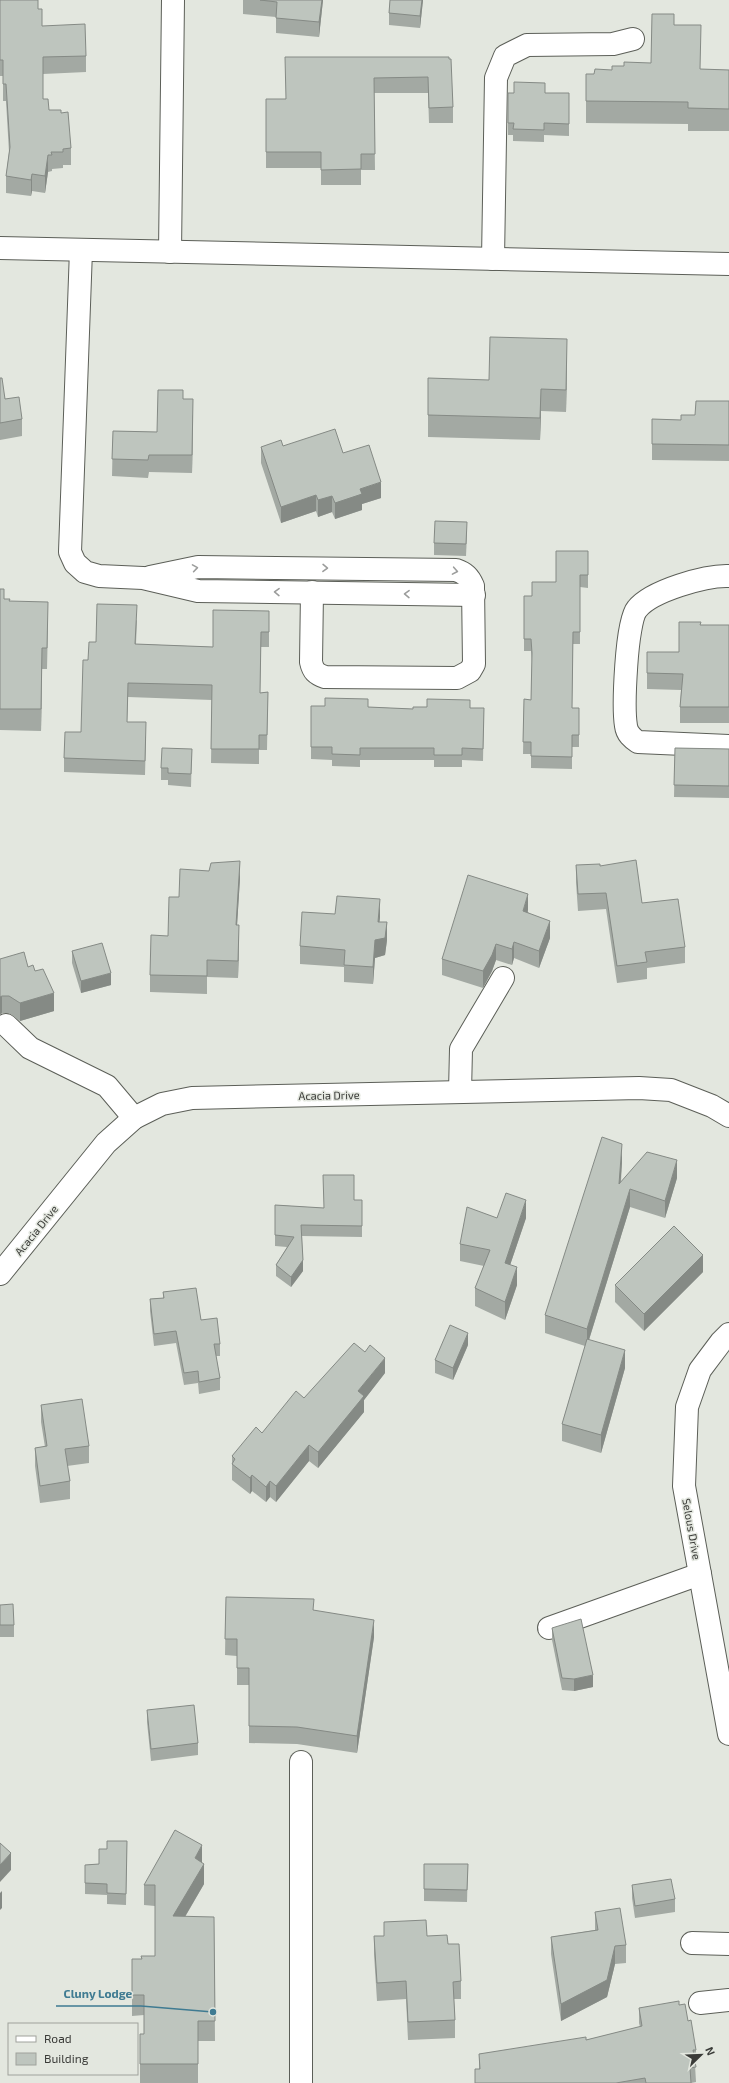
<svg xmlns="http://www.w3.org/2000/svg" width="729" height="2083" font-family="'Exo 2',sans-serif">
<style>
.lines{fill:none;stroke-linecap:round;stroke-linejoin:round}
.minor-casing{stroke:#5c5f58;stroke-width:24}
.minor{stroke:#fff;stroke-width:22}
.wall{fill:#a3a9a3}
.shaded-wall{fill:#858a85}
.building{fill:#bec5be;stroke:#858a85}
.oneway{stroke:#9c9d9c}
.labels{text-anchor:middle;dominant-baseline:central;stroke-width:3;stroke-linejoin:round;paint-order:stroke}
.street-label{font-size:11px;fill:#3a3b38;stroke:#e3e7df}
.leader{fill:none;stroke:#3f7b92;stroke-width:1.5}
.callout-dot{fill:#3f7b92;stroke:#e3e7df;stroke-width:1.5}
.callout-label{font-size:12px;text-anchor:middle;font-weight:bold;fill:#3f7b92;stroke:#e3e7df;stroke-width:3;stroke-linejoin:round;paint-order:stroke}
</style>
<rect width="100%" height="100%" fill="#e3e7df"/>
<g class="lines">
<defs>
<g id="minor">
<polyline points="0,248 729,264"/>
<polyline points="81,250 70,552 75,563 85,572 99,576 143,578 198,591 474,595"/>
<polyline points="170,252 173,0"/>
<polyline points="493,259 496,78 505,56 527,45 613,44 633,39"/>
<path d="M729 576C706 575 651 591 637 609 626 622 623 708 626 726 627 734 632 738 638 742L729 746"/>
<path d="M150 577 198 567 456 570C465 573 469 577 473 586L474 664 470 671 457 678 325 677C316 674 313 671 311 662L312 592"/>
<polyline points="6,1025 30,1048 107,1086 134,1118"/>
<polyline points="460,1092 461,1049 503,978"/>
<polyline points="0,1274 106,1143 134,1118 162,1104 192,1098 639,1088 671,1090 712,1106 729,1116"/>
<polyline points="729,1334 721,1342 700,1370 687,1407 684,1486 729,1734"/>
<polyline points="549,1628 700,1574"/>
<polyline points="301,1762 301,2083"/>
<polyline points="692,1943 729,1944"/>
<polyline points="700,2003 729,2000"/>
</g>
</defs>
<use href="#minor" class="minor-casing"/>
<use href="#minor" class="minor"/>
</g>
<g class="wall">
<polygon points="0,0 38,9 42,26 86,56 86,72 43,74 43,99 49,110 61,113 71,148 71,165 63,165 63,168 52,169 52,171 48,172 45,193 32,191 31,196 6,193 6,176 9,152 6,101 3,101 3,76 0,76"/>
<polygon points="243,0 323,0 319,37 276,33 276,17 243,14"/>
<polygon points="390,0 423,0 420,28 389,25 389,13"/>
<polygon points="674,25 700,69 729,70 729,131 688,131 688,124 586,123 586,101 594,74 612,70 624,66 651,63"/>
<polygon points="449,59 453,107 453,123 429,123 428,93 374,93 375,170 361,170 361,185 321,185 321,168 266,168 266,99 285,99"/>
<polygon points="508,93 569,93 569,136 544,135 544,142 513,141 513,135 508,135"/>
<polygon points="567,361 566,412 541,411 540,440 428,437 428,415 489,380"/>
<polygon points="0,378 5,399 22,419 22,436 0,440"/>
<polygon points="183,399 193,416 192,473 149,472 148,478 112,476 113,431 157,432"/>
<polygon points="729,401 729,461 652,460 652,419 681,420 695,415"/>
<polygon points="283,446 343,453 381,498 362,504 362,510 335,519 332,512 318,517 316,511 281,523 261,463 261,447"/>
<polygon points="467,534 466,556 434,555 434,543"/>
<polygon points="588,551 588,588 580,587 580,644 573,644 572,708 579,708 579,747 572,747 572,769 531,768 531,754 523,754 524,699 531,700 532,662 531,651 524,651 524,596 532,596 556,582"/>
<polygon points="0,589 4,599 48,624 47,669 42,669 41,731 0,730"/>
<polygon points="269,611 269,647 261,647 260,693 268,692 267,750 259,750 259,764 211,763 212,700 128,697 127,722 146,737 145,775 64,772 64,758 81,732 88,660 96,642 137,620 136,644 213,647"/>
<polygon points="700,625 729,625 729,723 680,723 680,707 681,690 647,689 647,652 679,652"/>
<polygon points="311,706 368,707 413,709 484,708 483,761 462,760 462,767 434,767 434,760 360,760 360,767 332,766 332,760 311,759"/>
<polygon points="675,748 729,749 729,798 674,797"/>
<polygon points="192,749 191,787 168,785 168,780 161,780 161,768"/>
<polygon points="576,865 600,866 642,903 685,947 685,963 647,968 647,979 617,983 606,909 578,911 576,882"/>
<polygon points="240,878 237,925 239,942 238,978 207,977 207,994 150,992 150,975 168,936 179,897"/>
<polygon points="528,910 528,912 550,938 539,968 514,958 512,965 496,960 492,971 483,988 442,975 442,959"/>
<polygon points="335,914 380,917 379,922 387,940 385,955 375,958 373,984 344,982 344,967 300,964 300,946"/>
<polygon points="72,951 111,985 81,993 72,963"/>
<polygon points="0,959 28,967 35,971 54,1011 20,1021 9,1013 2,1013 0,1015"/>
<polygon points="622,1162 621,1182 677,1178 665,1218 630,1207 589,1340 625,1368 601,1453 562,1441 562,1424 585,1346 545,1333 545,1315"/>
<polygon points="354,1200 362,1200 362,1237 302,1236 303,1271 291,1287 276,1276 276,1265 287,1247 275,1246 275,1205 323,1208"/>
<polygon points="497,1218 526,1218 510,1265 517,1285 505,1320 475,1306 475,1288 484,1266 460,1261 460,1244"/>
<polygon points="703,1272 644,1331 615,1302 615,1285"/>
<polygon points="163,1292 201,1320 220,1344 220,1356 216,1356 220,1378 220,1390 199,1394 198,1383 184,1385 176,1343 154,1346 150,1311 150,1299 163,1298"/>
<polygon points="468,1345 453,1380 435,1373 435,1360"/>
<polygon points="385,1373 364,1400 364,1412 318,1468 309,1461 276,1502 270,1497 266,1502 252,1491 250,1494 232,1480 232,1456 262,1433 304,1398"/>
<polygon points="41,1405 89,1446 89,1463 67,1466 70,1481 70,1499 40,1503 35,1466 35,1448 45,1447 41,1422"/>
<polygon points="226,1597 314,1611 374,1637 357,1753 297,1744 249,1743 249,1685 237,1685 237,1656 225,1655"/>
<polygon points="0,1605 14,1625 14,1637 0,1637"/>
<polygon points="552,1628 593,1687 574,1691 562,1690 552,1640"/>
<polygon points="147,1710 198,1743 198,1755 151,1761 147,1722"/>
<polygon points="127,1841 126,1905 107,1904 107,1895 85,1894 85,1865 99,1864 107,1849"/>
<polygon points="202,1863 204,1884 185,1917 214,1917 215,2041 198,2041 198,2083 140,2083 140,2034 144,2034 144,2015 132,2016 132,1959 141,1959 155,1956 155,1906 144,1905 144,1885"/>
<polygon points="424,1864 468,1864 467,1902 424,1901"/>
<polygon points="632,1885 675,1899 675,1912 635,1918 632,1898"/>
<polygon points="595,1912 626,1945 626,1963 615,1964 607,1997 561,2021 551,1954 551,1937 595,1930"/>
<polygon points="384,1922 427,1936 448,1944 461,1981 461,1999 454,1999 455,2020 455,2038 408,2040 406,1999 377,2001 374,1954 374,1936 384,1936"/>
<polygon points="679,2005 688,2021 696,2050 696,2065 695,2065 696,2082 691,2083 475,2083 479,2069 479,2054 586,2040 640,2027 639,2023 639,2008"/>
</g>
<g class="shaded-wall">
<polygon points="322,0 323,0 319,37 319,22"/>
<polygon points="422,0 423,0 420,28 420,16"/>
<polygon points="48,155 48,172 45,193 45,176"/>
<polygon points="32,174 32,191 31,196 31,180"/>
<polygon points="567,339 567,361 566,412 566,390"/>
<polygon points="541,389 541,411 540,440 540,418"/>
<polygon points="193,399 193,416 192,473 192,455"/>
<polygon points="381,482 381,498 362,504 362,510 335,519 335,503 360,489"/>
<polygon points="316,495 316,511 281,523 281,507"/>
<polygon points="332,496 332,512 318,517 318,500"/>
<polygon points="42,648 42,669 41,731 41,709"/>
<polygon points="240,861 240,878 236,942 236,925"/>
<polygon points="528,894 528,910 523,927 523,911"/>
<polygon points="380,899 380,917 378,939 378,922"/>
<polygon points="550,921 550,938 539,968 539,951"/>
<polygon points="387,922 387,940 385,955 375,958 373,984 373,967 375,940"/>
<polygon points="239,925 239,942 238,978 238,961"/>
<polygon points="514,942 514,958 512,965 512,949"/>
<polygon points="496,944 496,960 492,971 483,988 483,971"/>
<polygon points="111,973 111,985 81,993 81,981"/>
<polygon points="54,993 54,1011 20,1021 20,1003"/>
<polygon points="2,996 2,1013 0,1015 0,997"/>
<polygon points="622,1144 622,1162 619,1201 619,1184"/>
<polygon points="677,1160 677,1178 665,1218 665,1201"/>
<polygon points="630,1189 630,1207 587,1346 587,1329"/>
<polygon points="526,1200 526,1218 505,1280 505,1263"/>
<polygon points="703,1255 703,1272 644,1331 644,1314"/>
<polygon points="303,1260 303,1271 291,1287 291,1277"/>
<polygon points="517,1267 517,1285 505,1320 505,1302"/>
<polygon points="468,1333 468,1345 453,1380 453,1368"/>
<polygon points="625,1350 625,1368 601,1453 601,1435"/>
<polygon points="385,1358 385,1373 364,1400 364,1412 318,1468 318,1452 358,1391"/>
<polygon points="309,1445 309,1461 276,1502 276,1486"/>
<polygon points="252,1475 252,1491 250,1494 250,1478"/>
<polygon points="270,1481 270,1497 266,1502 266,1487"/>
<polygon points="374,1620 374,1637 357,1753 357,1736"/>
<polygon points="593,1675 593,1687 574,1691 574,1679"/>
<polygon points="202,1845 202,1866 195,1858"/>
<polygon points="11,1853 11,1870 0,1882 0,1865"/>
<polygon points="204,1864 204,1884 173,1937 173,1916"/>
<polygon points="2,1891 2,1908 0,1910 0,1893"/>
<polygon points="615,1946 615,1964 607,1997 561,2021 561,2004"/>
</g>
<g class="building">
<polygon points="0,0 38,0 38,9 42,9 42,26 85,24 86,56 43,57 43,99 48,99 49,110 61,110 61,113 68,112 71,148 63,149 63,152 51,152 52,155 48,155 45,176 32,174 31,180 6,176 10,147 6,84 3,84 3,60 0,60"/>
<polygon points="260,0 322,0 319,22 276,18 277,2"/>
<polygon points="390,0 422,0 420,16 389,13"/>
<polygon points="652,14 674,14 674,25 701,25 700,69 729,70 729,109 688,108 688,102 586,101 586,74 594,74 595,69 612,70 612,66 624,66 624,62 651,63"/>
<polygon points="285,57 449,57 449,59 451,59 453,107 429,108 428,77 374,78 375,154 361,154 361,169 321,170 321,152 266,152 266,99 286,99"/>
<polygon points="514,82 545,83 545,93 569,93 569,124 544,123 544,130 513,129 514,123 508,123 508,93 514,93"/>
<polygon points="490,337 567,339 566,390 541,389 540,418 428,415 428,378 489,380"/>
<polygon points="0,378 2,378 5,399 19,397 22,419 0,423"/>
<polygon points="158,390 183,390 183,399 193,399 192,455 149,455 148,460 112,459 113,431 157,432"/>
<polygon points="696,401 729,401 729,445 652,444 652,419 681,420 681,415 695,415"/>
<polygon points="335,429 343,453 369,445 381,482 360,489 362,494 335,503 332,496 318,500 316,495 281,507 261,447 281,440 283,446"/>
<polygon points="435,521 467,522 466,544 434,543"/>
<polygon points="556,551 588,551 588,575 580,575 580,632 573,632 572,708 579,708 579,735 572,735 572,757 531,756 531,742 523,742 524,699 531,700 532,653 531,639 524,639 524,596 532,596 532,582 556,582"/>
<polygon points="0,589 4,589 4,599 10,599 9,601 48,602 47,648 42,648 41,709 0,709"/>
<polygon points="97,604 137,605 135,644 213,647 213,610 269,611 269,632 261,632 260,693 268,692 267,735 259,735 259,749 211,749 212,685 128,683 127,722 146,722 145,761 64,758 65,732 81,732 83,660 88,660 89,642 96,642"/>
<polygon points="679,622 701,622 700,625 729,625 729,707 680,707 683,674 647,673 647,652 679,652"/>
<polygon points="325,698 368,699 368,707 413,709 413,707 427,707 427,699 470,700 470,708 484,708 483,749 462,748 462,755 434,755 434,748 360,748 360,755 332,754 332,747 311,747 311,706 325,706"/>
<polygon points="162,748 192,749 191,774 168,773 168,768 161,768"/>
<polygon points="675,748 729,749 729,786 674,785"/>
<polygon points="636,860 642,903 678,899 685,947 645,952 647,962 617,966 606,893 578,894 576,865 600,864 600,866"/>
<polygon points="240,861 236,925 239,925 238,961 207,960 207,976 150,975 151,935 168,936 169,897 179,897 180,869 209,871 211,863"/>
<polygon points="468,875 528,894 523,911 550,921 539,951 514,942 512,949 496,944 492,955 483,971 442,959"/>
<polygon points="337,896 380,899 378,922 387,922 385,938 375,940 373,967 344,965 345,950 300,946 302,912 335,914"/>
<polygon points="102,943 111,973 81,981 72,951"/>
<polygon points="24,952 28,967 33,965 35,971 43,969 54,993 20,1003 9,996 2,996 0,997 0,959"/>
<polygon points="602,1137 622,1144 619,1184 647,1152 677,1160 665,1201 630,1189 587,1329 545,1315"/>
<polygon points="323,1175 354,1175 354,1200 362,1200 362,1226 301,1225 303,1260 291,1277 276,1265 294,1237 275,1235 275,1205 324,1208"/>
<polygon points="506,1193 526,1200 505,1263 517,1267 505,1302 475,1288 490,1250 460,1244 467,1207 497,1218"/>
<polygon points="674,1226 703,1255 644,1314 615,1285"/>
<polygon points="196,1288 201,1320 217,1318 220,1344 214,1344 220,1378 199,1382 198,1371 184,1373 176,1331 154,1334 150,1299 164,1298 163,1292"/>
<polygon points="450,1325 468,1333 453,1368 435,1360"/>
<polygon points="587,1339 625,1350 601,1435 562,1424"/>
<polygon points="354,1343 365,1352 370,1345 385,1358 358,1391 364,1396 318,1452 309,1445 276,1486 270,1481 266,1487 252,1475 250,1478 232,1464 235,1459 232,1456 256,1427 262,1433 296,1391 304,1398"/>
<polygon points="82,1399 89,1446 65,1449 70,1481 40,1486 35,1448 47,1446 41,1405"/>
<polygon points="226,1597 314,1599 313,1610 374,1620 357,1736 297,1727 249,1726 249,1668 237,1668 237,1639 225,1639"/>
<polygon points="13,1604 14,1625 0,1625 0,1605"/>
<polygon points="581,1619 593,1675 574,1679 562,1678 552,1628"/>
<polygon points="194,1705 198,1743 151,1749 147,1710"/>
<polygon points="175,1830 202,1845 195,1858 204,1864 173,1916 214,1917 215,2021 198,2021 198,2064 140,2064 140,2034 144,2034 144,1995 132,1995 132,1959 142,1959 141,1956 155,1956 155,1885 144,1885"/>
<polygon points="107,1841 127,1841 126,1894 107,1893 107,1884 85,1883 85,1865 99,1864 99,1849 107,1849"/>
<polygon points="0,1843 11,1853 0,1865"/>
<polygon points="424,1864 468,1864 467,1890 424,1889"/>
<polygon points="671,1879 675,1899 635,1906 632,1885"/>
<polygon points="620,1908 626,1945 615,1946 607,1980 561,2004 551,1937 598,1930 595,1912"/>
<polygon points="426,1920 427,1936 447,1935 448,1944 459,1944 461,1981 453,1982 455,2020 408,2022 406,1981 377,1983 374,1936 384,1936 384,1922"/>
<polygon points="679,2001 679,2005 685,2004 688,2021 691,2020 696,2050 693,2050 696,2067 690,2068 691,2083 646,2083 645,2078 616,2083 475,2083 475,2069 480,2069 479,2054 586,2037 586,2040 642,2026 639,2008"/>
</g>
<defs><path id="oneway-chevron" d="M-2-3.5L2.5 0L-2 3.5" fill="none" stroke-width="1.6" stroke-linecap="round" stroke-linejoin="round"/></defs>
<g class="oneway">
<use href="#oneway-chevron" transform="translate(195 568) rotate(-9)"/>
<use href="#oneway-chevron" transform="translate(325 568) rotate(1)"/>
<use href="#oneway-chevron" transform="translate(455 571) rotate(10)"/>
<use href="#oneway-chevron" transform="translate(277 592) rotate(-179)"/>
<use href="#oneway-chevron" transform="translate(407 594) rotate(-179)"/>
</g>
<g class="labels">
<g class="street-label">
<text transform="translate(329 1095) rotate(-1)">Acacia Drive</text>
<text transform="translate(36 1230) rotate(-51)">Acacia Drive</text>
<text transform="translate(692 1529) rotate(80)">Selous Drive</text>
</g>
</g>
<path class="leader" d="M213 2012L141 2006H56"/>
<circle class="callout-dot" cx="213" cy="2012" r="4"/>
<g class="callout-label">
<text x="98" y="1998">Cluny Lodge</text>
</g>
<rect x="8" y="2023" width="130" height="52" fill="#e3e7df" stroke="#9fa29c"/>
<rect x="16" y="2036" width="20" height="6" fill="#ffffff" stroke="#9fa29c"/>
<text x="44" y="2043" font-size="12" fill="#3a3b38">Road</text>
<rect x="16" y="2053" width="20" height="12" fill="#bec5be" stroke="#9fa29c"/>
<text x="44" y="2063" font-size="12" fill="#3a3b38">Building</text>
<g transform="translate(701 2055) rotate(67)" stroke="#e3e7df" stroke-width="3" paint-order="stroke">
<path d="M0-3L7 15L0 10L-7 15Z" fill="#3a3b38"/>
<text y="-6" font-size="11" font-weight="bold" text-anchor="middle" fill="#3a3b38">N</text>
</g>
</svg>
